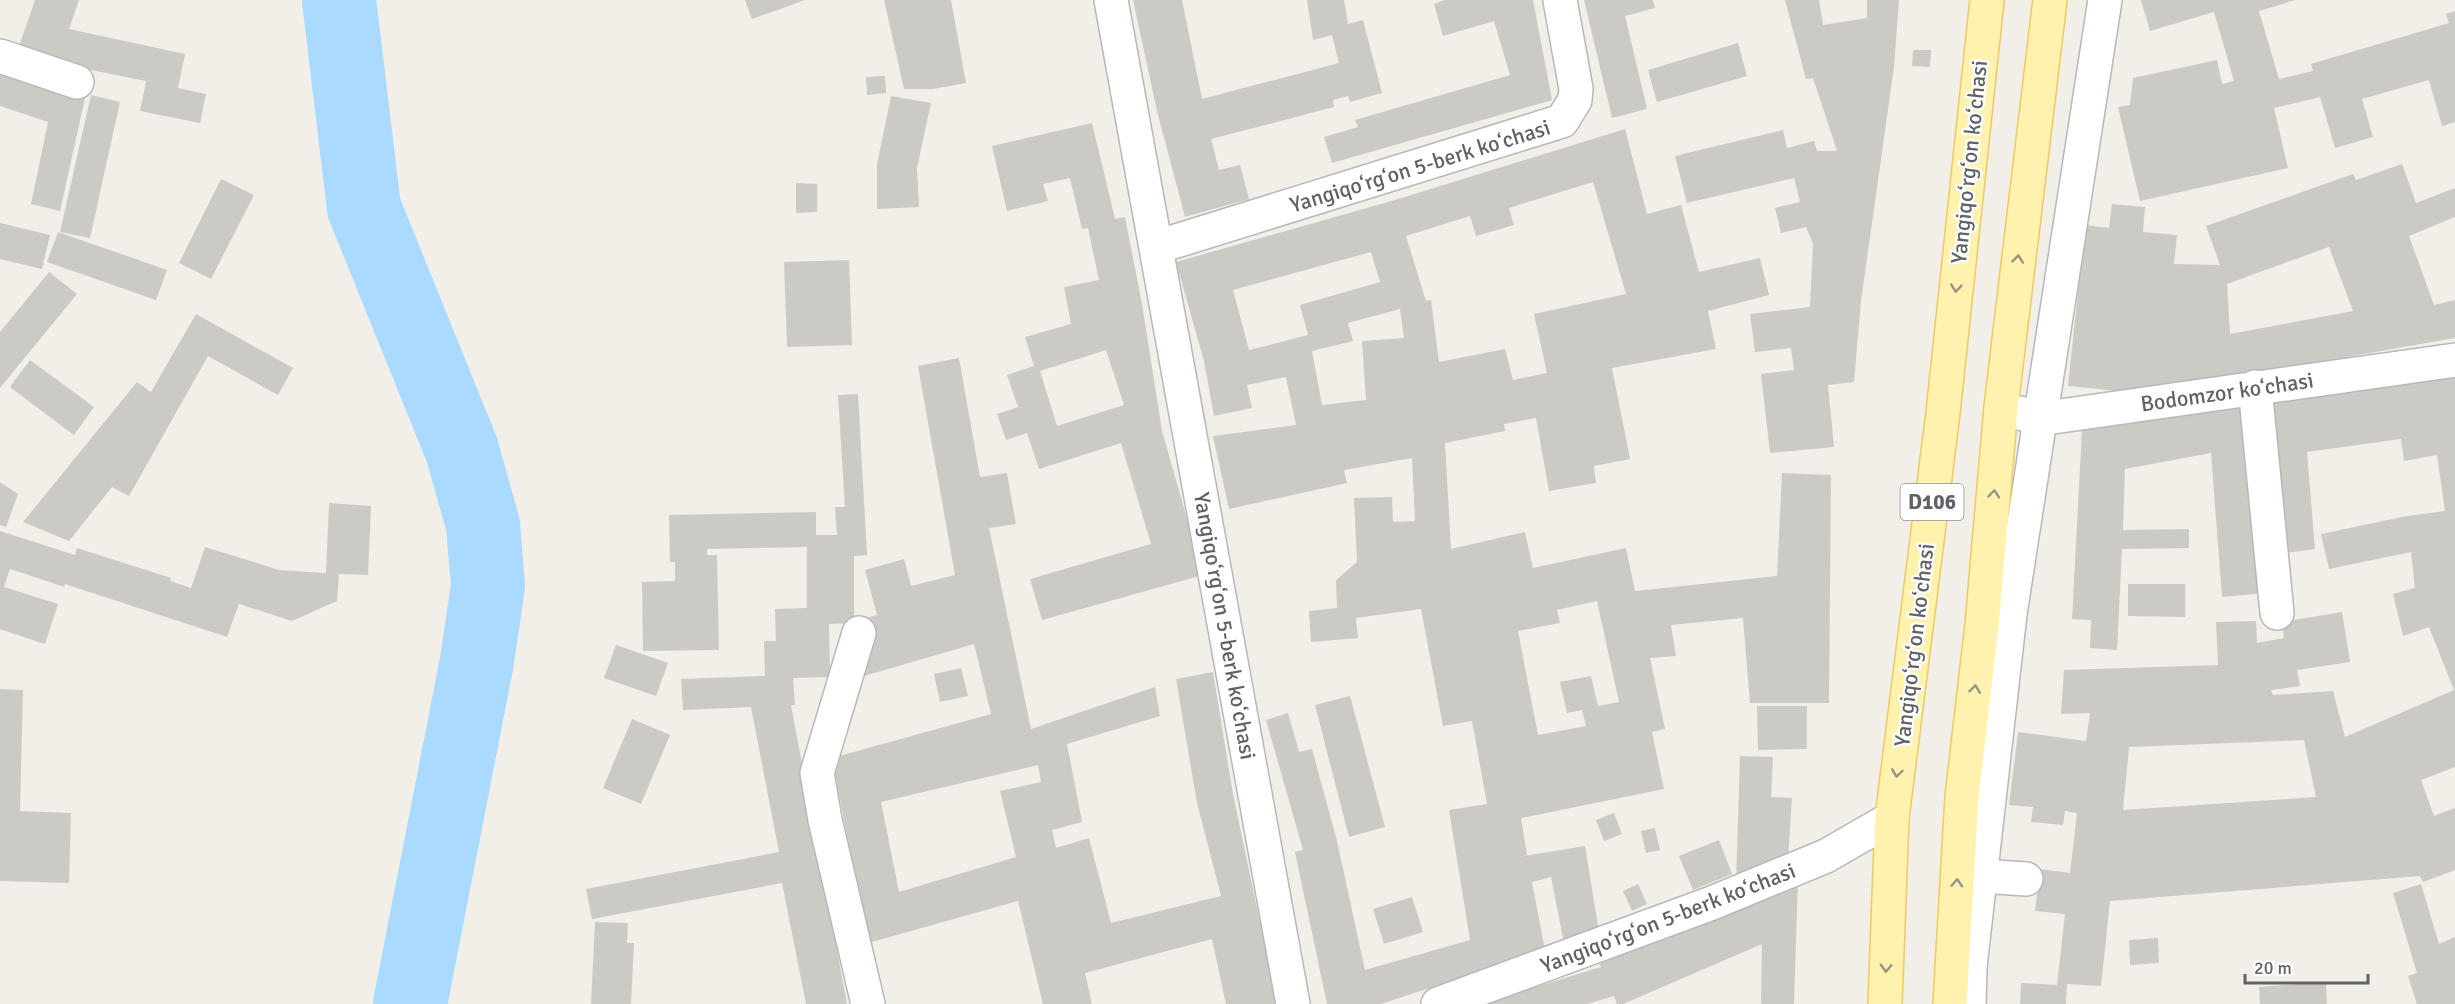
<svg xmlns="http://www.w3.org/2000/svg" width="2455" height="1004" font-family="Signika,sans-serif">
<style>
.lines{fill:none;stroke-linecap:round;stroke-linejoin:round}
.river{stroke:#aadaff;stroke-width:74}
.building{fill:#cccac5;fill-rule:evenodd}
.minor-casing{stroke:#b5b8bc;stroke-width:36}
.major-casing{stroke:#f2c960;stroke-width:36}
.minor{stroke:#fff;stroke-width:33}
.major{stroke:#fff2af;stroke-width:33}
.oneway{stroke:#979581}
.labels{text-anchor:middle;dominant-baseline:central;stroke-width:4.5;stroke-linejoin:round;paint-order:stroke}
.shield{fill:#fff;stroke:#8f9295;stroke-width:1.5}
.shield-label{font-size:21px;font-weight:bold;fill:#5f6368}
.street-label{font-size:22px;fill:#5f6368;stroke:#fff}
</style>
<rect width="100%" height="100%" fill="#f1efe8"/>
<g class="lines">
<polyline class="river" points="339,0 364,208 462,450 483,525 488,586 477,661 410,1004"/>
</g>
<g class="building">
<polygon points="35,0 79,0 69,29 185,54 178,88 206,94 200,123 140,111 146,81 16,55"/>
<polygon points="745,0 805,0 752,19"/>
<polygon points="884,0 951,0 966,83 933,89 904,89"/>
<polygon points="1133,0 1182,0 1202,99 1339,63 1332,35 1313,40 1307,0 1344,0 1348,24 1363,20 1382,93 1350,102 1348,96 1333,100 1334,107 1211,139 1219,170 1240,165 1249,199 1185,217 1157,111"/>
<polygon points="1445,0 1533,0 1552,100 1332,163 1324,137 1358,127 1355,120 1510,75 1494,21 1443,36 1434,4"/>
<polygon points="1584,0 1653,0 1655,8 1625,16 1647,109 1612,118"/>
<polygon points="1785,0 1819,0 1823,25 1867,18 1867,0 1899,0 1894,67 1861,301 1854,382 1828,385 1834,447 1770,453 1761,374 1794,370 1791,348 1755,352 1750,314 1810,307 1813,244 1806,227 1781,233 1775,208 1800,202 1794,178 1687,203 1675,156 1783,130 1787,148 1814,141 1817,151 1837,151 1813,78 1806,79"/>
<polygon points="2141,0 2295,0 2259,11 2279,79 2313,71 2311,64 2449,23 2446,14 2455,11 2455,122 2442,126 2429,80 2362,99 2373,137 2335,148 2320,97 2274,108 2288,168 2140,201 2118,107 2130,105 2133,78 2217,60 2222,84 2234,81 2214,12 2150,31"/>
<polygon points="1738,43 1747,76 1657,102 1648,70"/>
<polygon points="1913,50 1931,50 1930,67 1912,66"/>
<polygon points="0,60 87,89 60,211 31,204 48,122 0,106"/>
<polygon points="885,76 886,93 867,95 866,77"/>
<polygon points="91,95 120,102 90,238 60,232"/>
<polygon points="891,96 931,103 917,168 919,207 877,209 877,164"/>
<path d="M1092 123 1115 219 1125 217 1142 304 1162 431 1203 575 1042 620 1030 579 1151 544 1121 443 1039 469 1027 433 1006 440 997 414 1018 407 1007 375 1034 366 1025 337 1071 324 1064 287 1099 280 1088 228 1082 229 1070 178 1043 184 1048 201 1007 211 992 146ZM1106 350 1124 405 1057 426 1040 371Z"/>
<path d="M1625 129 1647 214 1681 205 1699 272 1760 258 1769 295 1708 311 1716 349 1612 368 1630 459 1594 466 1596 483 1549 491 1536 418 1504 424 1505 431 1445 443 1451 549 1525 532 1533 568 1626 548 1635 591 1777 576 1782 473 1831 475 1829 703H1750L1743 618 1671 625 1676 656 1650 658 1665 729 1652 732 1664 789 1521 818 1527 855 1518 857 1585 846 1599 932 1564 943 1551 877 1532 882 1545 950 1381 1004H1327L1295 852 1303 850 1266 720 1288 713 1299 752 1312 749 1337 841 1365 970 1470 940 1449 810 1487 804 1472 721 1443 726 1421 609 1356 618 1358 638 1311 642 1309 611 1337 608 1336 580 1357 562 1354 498 1392 497 1393 522 1415 521 1412 458 1344 470 1347 483 1229 509 1213 436 1296 425 1286 377 1247 385 1252 408 1214 416 1204 361 1176 262 1395 200ZM1593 182 1626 294 1534 314 1547 373 1513 380 1505 349 1439 362 1431 300 1426 301 1406 236 1470 216 1476 236 1514 225 1509 208ZM1371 252 1380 282 1300 305 1308 335 1249 350 1233 290ZM1400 309 1404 338 1362 341 1366 400 1322 405 1312 351 1353 341 1348 323ZM1597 601 1619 702 1598 706 1591 676 1560 682 1567 713 1582 710 1586 726 1538 735 1518 631 1560 623 1557 610Z"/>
<path d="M2402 164 2416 203 2455 188V217L2409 236 2434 305 2455 300V338L2160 390 2159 395 2068 386 2085 225 2109 228 2112 204 2145 207 2143 232 2177 235 2174 264 2220 265 2206 226 2353 174 2356 180ZM2329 247 2353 311 2230 334 2227 284Z"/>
<polygon points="221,179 254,195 211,279 179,263"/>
<polygon points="796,183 817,184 817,212 796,213"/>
<polygon points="0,223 50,235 42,269 0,259"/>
<polygon points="58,232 167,270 156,300 47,262"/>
<polygon points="849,260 852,345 787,347 784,262"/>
<polygon points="49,272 77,294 0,388 0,332"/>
<polygon points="196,314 293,368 278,395 208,356 129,496 112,487 69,541 23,522 137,382 151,392"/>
<path d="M959 358 980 477 1007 473 1016 524 989 528 1031 729 1155 687 1160 716 1067 744 1082 822 1052 830 1056 848 1089 838 1111 923 1221 896 1197 803 1176 679 1213 672 1233 794 1277 1004H1226L1212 939 1085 973 1092 1004H1043L1018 901 868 943 832 758 991 714 974 644 857 678 873 634 869 617 877 615 865 570 904 559 911 586 955 575 918 366ZM1038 765 1041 782 1000 791 1016 857 899 892 881 802Z"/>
<polygon points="30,360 94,407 74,435 10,387"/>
<path d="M2455 377V767L2421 780 2434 816 2455 808V870L2423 882 2420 876 2110 901 2101 986 2067 984 2066 1004H2020L2021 983 2057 985 2065 914 2035 911 2040 869 2070 873 2077 813 2065 811 2063 825 2031 822 2033 807 2009 805 2018 732 2086 741 2090 713 2061 714 2064 670 2218 665 2216 622 2256 621 2257 643 2284 638 2282 622 2342 612 2350 662 2297 670 2300 686 2271 690 2273 695 2333 691 2345 737 2454 690 2429 627 2403 636 2393 594 2415 588 2411 552 2329 569 2321 534 2407 516 2445 511 2437 455 2404 461 2401 439 2307 452 2315 549 2278 554 2263 405ZM2304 740 2316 797 2123 810 2129 747Z"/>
<polygon points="858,394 867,555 854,556 854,623 829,624 830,677 793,678 795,705 791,705 847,1004 806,1004 782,883 592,919 586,889 779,852 751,707 683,710 681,679 765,676 764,641 776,641 775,609 807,608 807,547 707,549 707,555 717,555 719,650 643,651 642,582 675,581 675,562 670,562 669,515 816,512 816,535 837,535 835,507 845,507 838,395"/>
<polygon points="2250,404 2267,593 2222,597 2211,453 2125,469 2123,530 2189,529 2189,548 2122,549 2117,650 2090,648 2091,620 2072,619 2082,430"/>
<polygon points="0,482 18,494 6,527 0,525"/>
<polygon points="329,503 371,506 368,575 339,574 337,601 292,621 239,604 227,637 65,584 64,587 10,569 4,587 58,604 45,644 0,629 0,531 75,555 77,548 171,578 170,581 191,588 205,547 279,570 326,573"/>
<polygon points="2128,584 2185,584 2185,617 2128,616"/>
<polygon points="616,645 668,663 656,696 604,678"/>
<polygon points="961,668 968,696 940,702 934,674"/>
<polygon points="0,689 23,690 20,811 71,813 69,883 0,881"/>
<polygon points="1350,696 1385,827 1349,837 1315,705"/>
<polygon points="1757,706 1807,706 1807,749 1758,750"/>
<polygon points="632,719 670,735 641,804 603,788"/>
<polygon points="1740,756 1773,757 1771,797 1792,798 1788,860 1736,884"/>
<polygon points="1614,813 1622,834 1604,841 1596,820"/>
<polygon points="1655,828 1660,850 1646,853 1641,831"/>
<polygon points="1719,840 1732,874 1693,890 1679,856"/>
<polygon points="1798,878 1794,1004 1761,1004 1762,944 1623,1004 1617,1004 1614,996 1587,1004 1480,1004 1601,967 1597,959"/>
<polygon points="1638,884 1647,904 1632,911 1623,891"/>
<polygon points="2421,884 2439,944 2455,937 2455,1004 2417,1004 2408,976 2417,973 2393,893"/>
<polygon points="1412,897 1423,932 1384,944 1373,909"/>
<polygon points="595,922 628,923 627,943 634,943 631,1004 591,1004"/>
<polygon points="2158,938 2159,963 2130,965 2129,940"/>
<polygon points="2326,982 2327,1004 2260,1004 2259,987"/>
</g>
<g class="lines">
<defs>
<g id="minor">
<polyline points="1111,0 1293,1004"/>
<polyline points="0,56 77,82"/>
<polyline points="1157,247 1562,121 1575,100 1576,89 1560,0"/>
<polyline points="2255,387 2277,613"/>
<polyline points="2020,413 2039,419 2455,360"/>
<polyline points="859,633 817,773 825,820 868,1004"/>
<polyline points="1980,876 2026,879"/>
<polyline points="1438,1004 1712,903 1826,856 1892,818"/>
<polyline points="1969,1004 1970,967 2010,614 2105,0"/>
</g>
<g id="major">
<polyline points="1885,1004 1892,818 1943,413 1987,0"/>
<polyline points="1950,1004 1962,797 1982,625 2001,407 2050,0"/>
</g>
</defs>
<use href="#minor" class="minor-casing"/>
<use href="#major" class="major-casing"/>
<use href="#minor" class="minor"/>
<use href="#major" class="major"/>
</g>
<defs><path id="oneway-chevron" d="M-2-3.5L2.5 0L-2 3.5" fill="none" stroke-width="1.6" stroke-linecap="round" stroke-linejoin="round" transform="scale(1.5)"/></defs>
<g class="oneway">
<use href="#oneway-chevron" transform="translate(2018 259) rotate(-84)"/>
<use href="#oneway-chevron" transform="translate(1956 288) rotate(96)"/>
<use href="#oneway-chevron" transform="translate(1994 494) rotate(-85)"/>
<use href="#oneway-chevron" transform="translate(1975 689) rotate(-83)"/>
<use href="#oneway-chevron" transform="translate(1897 773) rotate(98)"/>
<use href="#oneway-chevron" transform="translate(1957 883) rotate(-87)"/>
<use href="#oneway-chevron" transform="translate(1886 968) rotate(92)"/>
</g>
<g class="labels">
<rect class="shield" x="1900.5" y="484" width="63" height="36" rx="4.5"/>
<g class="shield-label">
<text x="1932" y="502">D106</text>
</g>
<g class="street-label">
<text transform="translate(1969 162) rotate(-84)">Yangiqoʻrgʻon koʻchasi</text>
<text transform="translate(1420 166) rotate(-17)">Yangiqoʻrgʻon 5-berk koʻchasi</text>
<text transform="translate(2227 392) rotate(-8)">Bodomzor koʻchasi</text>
<text transform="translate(1225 626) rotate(80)">Yangiqoʻrgʻon 5-berk koʻchasi</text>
<text transform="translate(1914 645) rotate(-83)">Yangiqoʻrgʻon koʻchasi</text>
<text transform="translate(1668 918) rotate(-21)">Yangiqoʻrgʻon 5-berk koʻchasi</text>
</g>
</g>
<path d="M2245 974v9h123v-9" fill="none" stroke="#5f6368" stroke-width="3"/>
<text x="2254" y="974" font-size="18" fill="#5f6368" stroke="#ffffff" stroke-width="4.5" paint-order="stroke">20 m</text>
</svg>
